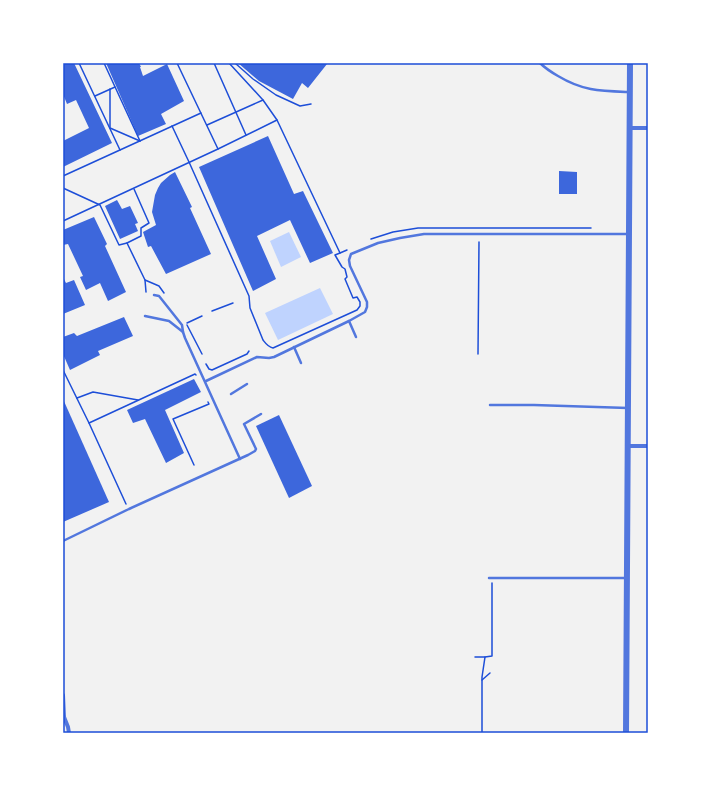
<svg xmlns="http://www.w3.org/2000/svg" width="711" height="796" font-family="Quicksand,sans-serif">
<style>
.water{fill:#bfd3fe}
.building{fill:#3d67dc}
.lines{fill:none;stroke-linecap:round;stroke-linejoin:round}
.path{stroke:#1d4ed8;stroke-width:1.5}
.service{stroke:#5277de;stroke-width:2.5}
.minor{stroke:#5277de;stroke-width:4}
.tertiary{stroke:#5277de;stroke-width:6}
.neatline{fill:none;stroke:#1d4ed8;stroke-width:1.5}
</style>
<rect width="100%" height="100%" fill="#f2f2f2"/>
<g class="water">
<polygon points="289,232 301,257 281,267 270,241"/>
<polygon points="320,288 333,314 278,340 265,313"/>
</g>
<g class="building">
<polygon points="63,63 74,63 112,143 63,167 63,141 89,128 76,100 67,104 63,94"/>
<polygon points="106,63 139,63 141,67 140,67 143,76 167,64 184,101 161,114 166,124 138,136"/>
<polygon points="238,63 326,63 327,64 308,88 302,83 293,99 259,81"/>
<polygon points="268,136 294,194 303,191 333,253 310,263 290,220 257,236 276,279 253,291 199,167"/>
<polygon points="559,171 577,172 577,194 559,194"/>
<polygon points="175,172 192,207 190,208 211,254 166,274 151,246 148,247 143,232 156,225 152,212 155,195 158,188 161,183 170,175"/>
<polygon points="117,200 122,209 130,206 138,223 135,224 138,231 120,239 105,206"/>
<polygon points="94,217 107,244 105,246 126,292 108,301 100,283 86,290 80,277 83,276 68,244 63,245 63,230"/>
<polygon points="63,277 66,283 74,280 85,305 63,314"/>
<polygon points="124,317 133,336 98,351 100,355 70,370 63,354 63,337 74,333 77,336"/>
<polygon points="194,379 201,392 165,410 184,453 166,463 145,419 133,423 127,410"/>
<polygon points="63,399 109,502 63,522"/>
<polygon points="279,415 312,486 289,498 256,426"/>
</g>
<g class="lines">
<g class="path">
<polyline points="79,63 120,150"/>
<polyline points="104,63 140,141"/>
<polyline points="177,63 218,149"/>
<polyline points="214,63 246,135"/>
<polyline points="229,63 263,100 277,120 340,253 347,250"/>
<polyline points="235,63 253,79 276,95 300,106 311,104"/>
<polyline points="110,89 110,128 140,141"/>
<polyline points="95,96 115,87"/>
<polyline points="207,125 263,100"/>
<path d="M172 126 189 162 249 296 250 308 263 340C266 344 268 347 273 348L357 310 360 306V302L357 297 353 298 345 279 347 277 345 269 342 267 335 255 340 253"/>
<polyline points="63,176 201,113"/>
<polyline points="63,188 100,205 119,245 127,243"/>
<polyline points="134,189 149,223 141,228 141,236 127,243 145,280 159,286 164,293"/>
<polyline points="63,221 218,149 277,120"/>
<polyline points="371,239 393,232 418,228 591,228"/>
<polyline points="145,280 146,292"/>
<polyline points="212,311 233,303"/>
<polyline points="187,323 202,316"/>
<polyline points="187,325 202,354"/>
<polyline points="478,354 479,242"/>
<polyline points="206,364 209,369 212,370 247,354 249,351"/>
<polyline points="63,370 89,423 126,504"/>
<polyline points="77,398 93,392 138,400"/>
<polyline points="89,423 195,374 196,375"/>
<polyline points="194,465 173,419 209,404 208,402"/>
<polyline points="475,657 485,657"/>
<polyline points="482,680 490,673"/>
<polyline points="482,733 482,677 485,657 492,656 492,583"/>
</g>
<g class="service">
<path d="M540 63C545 68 551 72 558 76 583 91 600 91 629 92"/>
<polyline points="154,295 159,296 182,325 183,332 185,338 240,459"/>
<polyline points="145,316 169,321 183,332"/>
<polyline points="349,321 356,337"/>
<polyline points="294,347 301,363"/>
<polyline points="206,381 257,357 269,358 274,357 349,321 365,312 367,307 367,302 350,266 349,260 351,254 378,243 400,238 424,234 628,234"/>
<polyline points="231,394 247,384"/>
<polyline points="490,405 534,405 628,408"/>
<polyline points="63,541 129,509 248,455 255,451 256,449 244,424 261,414"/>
<polyline points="489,578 626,578"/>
</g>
<g class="minor">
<polyline points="629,128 648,128"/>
<polyline points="627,446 648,446"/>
<polyline points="63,695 64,717 63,719"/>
<polyline points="64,717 68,727 69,733"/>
</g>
<polyline class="tertiary" points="626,733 630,63"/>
</g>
<rect width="711" height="796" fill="none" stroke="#ffffff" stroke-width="128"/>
<rect x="64" y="64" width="583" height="668" class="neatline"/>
</svg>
